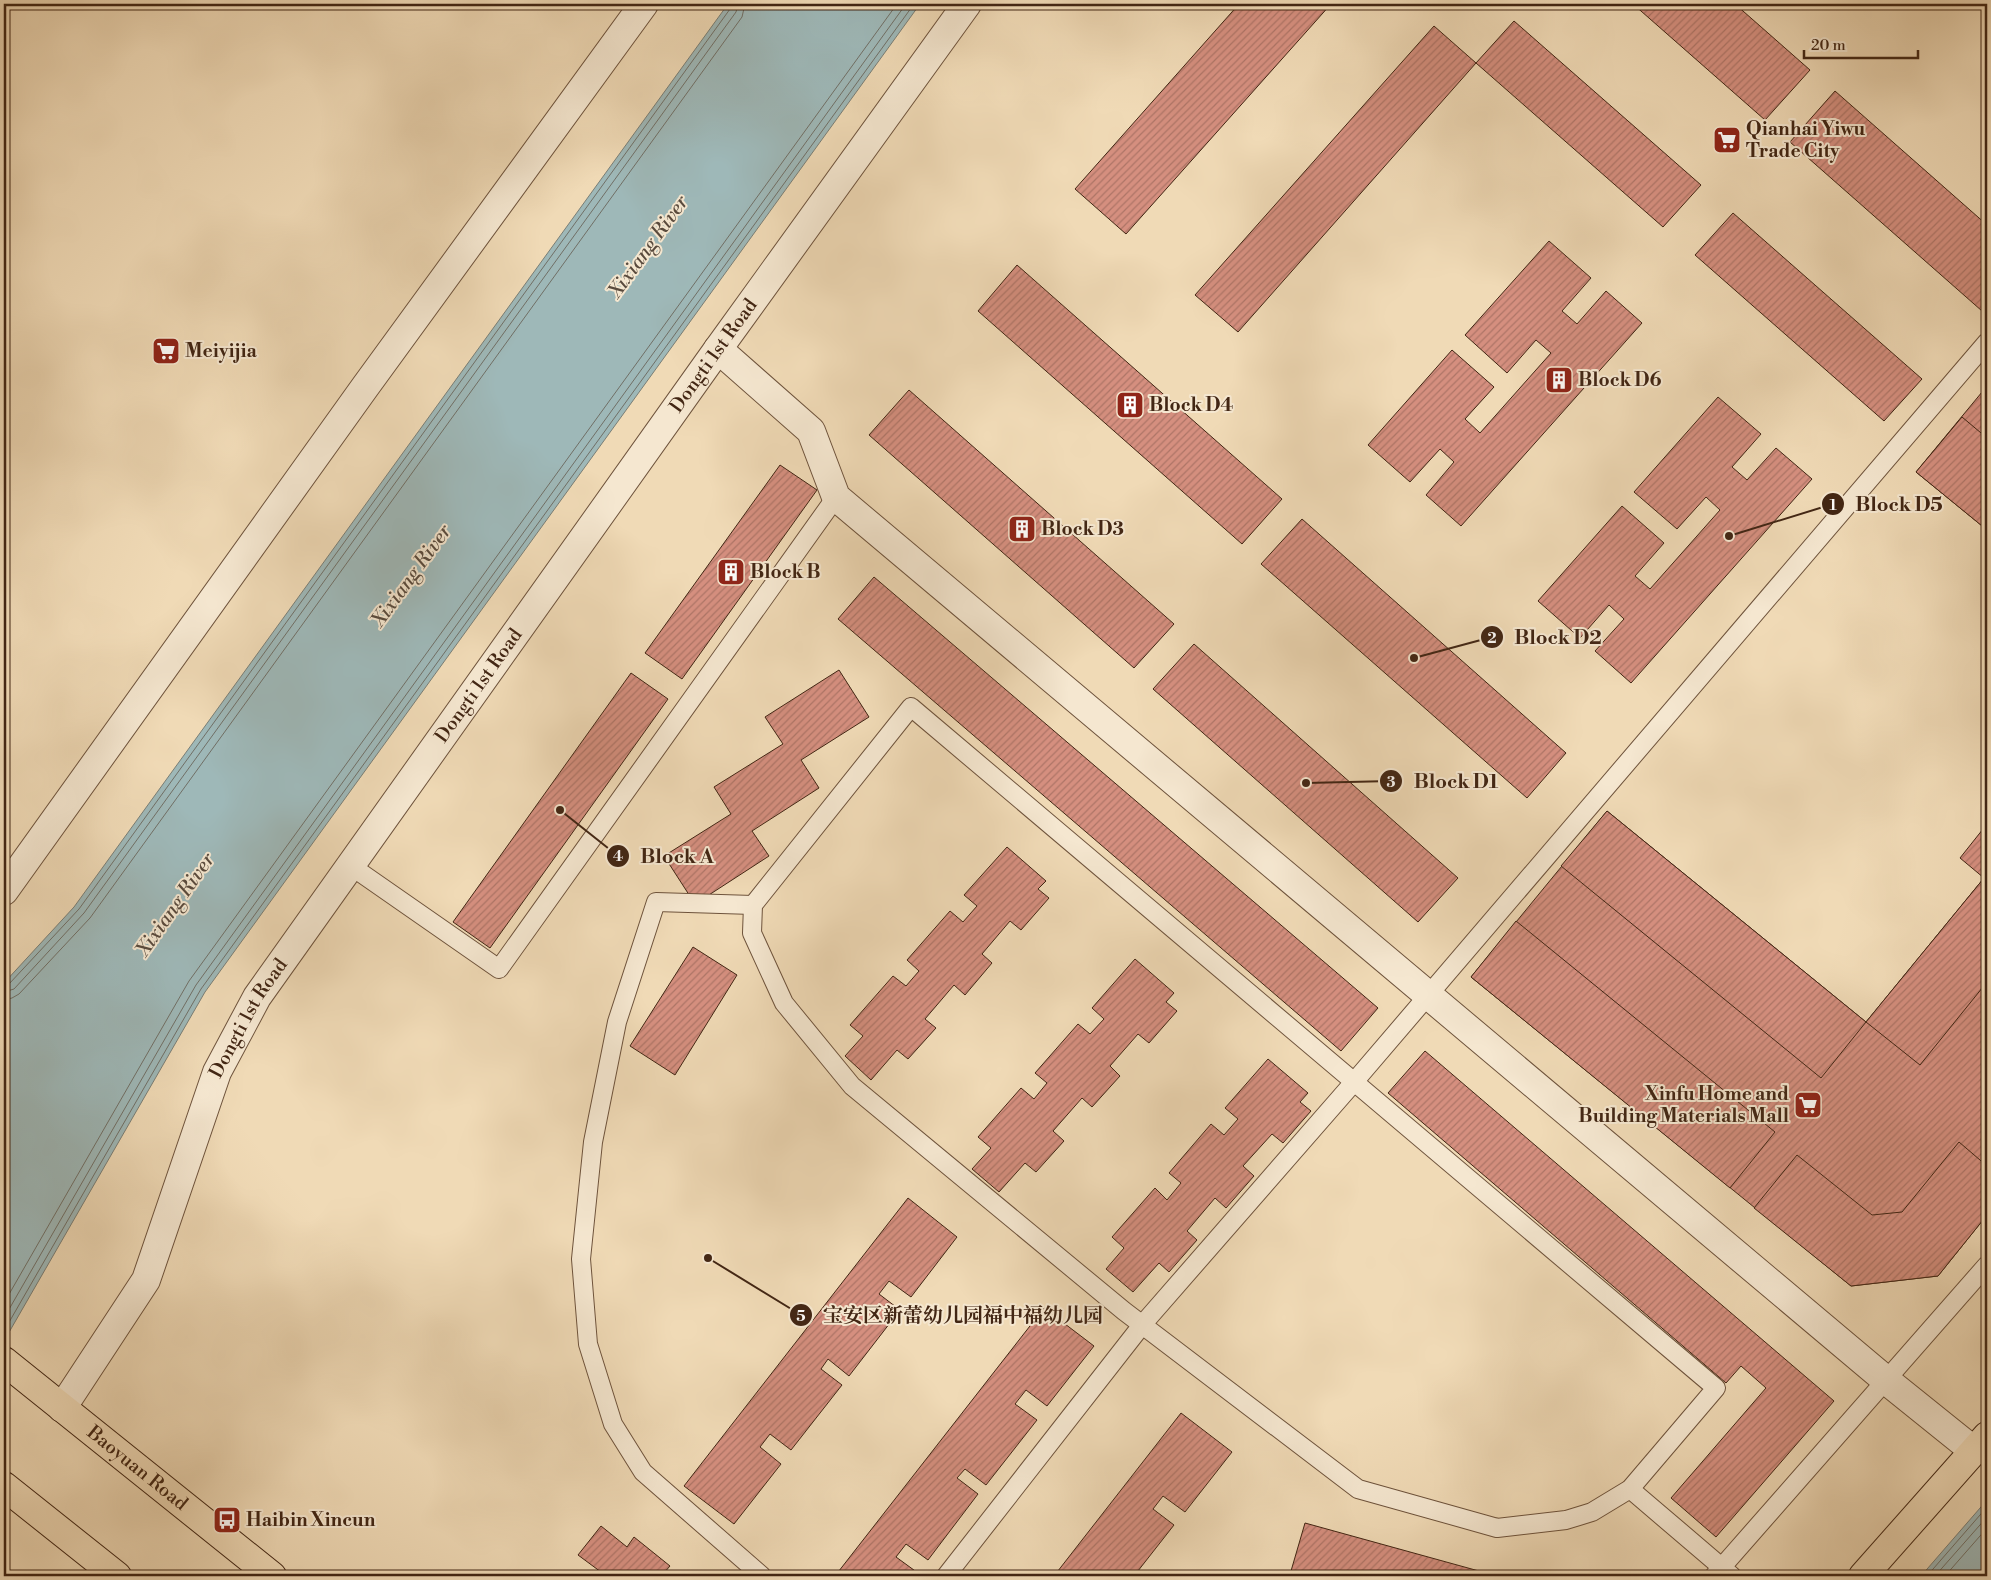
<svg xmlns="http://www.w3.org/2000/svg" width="1991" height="1580" font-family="'Libre Bodoni','Noto Serif SC',serif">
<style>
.water{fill:#9eb8b8;stroke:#797e76}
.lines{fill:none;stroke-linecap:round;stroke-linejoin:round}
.shore{stroke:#706f66;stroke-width:1}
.building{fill:url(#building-hatch);stroke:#422614}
.service-casing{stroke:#6e533c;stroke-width:20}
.minor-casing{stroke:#6e533c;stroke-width:30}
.primary-casing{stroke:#422614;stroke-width:30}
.service{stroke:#f5e7d0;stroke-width:18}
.minor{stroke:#f5e7d0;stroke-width:28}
.primary{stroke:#f0dab6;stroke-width:28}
.labels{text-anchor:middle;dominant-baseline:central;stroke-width:4;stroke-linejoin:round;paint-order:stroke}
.poi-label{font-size:19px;font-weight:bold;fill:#422614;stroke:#f5e7d0;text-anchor:start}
.street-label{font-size:19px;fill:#422614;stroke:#f5e7d0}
.water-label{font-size:20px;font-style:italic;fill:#594a3d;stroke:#f5e7d0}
.leader{fill:none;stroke:#422614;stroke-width:2}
.callout-dot{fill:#422614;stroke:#f5e7d0;stroke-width:2}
.mark-label{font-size:15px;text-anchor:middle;font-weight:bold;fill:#fff}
.callout-label{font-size:20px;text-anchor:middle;font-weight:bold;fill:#422614;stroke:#f5e7d0;stroke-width:4;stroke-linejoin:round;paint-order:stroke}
</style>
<defs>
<pattern id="building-hatch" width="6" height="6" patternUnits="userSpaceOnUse" patternTransform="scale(1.25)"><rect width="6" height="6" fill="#d58f7f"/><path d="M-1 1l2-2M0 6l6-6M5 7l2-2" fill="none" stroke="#ae7567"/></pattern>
</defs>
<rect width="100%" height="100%" fill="#f0dab6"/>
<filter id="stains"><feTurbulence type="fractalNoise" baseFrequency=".004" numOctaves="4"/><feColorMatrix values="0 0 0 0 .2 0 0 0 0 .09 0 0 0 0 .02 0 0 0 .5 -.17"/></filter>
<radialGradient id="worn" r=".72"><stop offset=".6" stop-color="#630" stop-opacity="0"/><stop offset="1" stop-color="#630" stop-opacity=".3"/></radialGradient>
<g class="water">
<polygon points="728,4 920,4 205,992 4,1341 4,983 74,907"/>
<polygon points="1987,1500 1987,1576 1921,1576"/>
</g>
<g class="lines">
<g class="shore">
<polyline points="4,986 9,984 79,909 730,9 732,4"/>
<polyline points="4,992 14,989 84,913 736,12 738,4"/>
<polyline points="4,1000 12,998 19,994 90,918 742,17 745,4"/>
<polyline points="4,1303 189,981 897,4"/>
<polyline points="4,1318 196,985 906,4"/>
<polyline points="4,1331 201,989 914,4"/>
<polyline points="1927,1576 1987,1507"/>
<polyline points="1935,1576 1987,1517"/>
<polyline points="1945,1576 1987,1528"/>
</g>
</g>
<g class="building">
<polygon points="1239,4 1331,4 1126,234 1075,189"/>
<polygon points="1633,4 1735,4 1810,70 1765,120"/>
<polygon points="1514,21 1701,185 1663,227 1476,63"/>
<polygon points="1434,26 1476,63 1238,332 1195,295"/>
<polygon points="1835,91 1987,225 1987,305 1982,311 1790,142"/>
<polygon points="1733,213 1922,379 1884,421 1695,255"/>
<polygon points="1549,241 1591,278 1562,311 1577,324 1606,291 1642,323 1461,526 1426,495 1454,462 1440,449 1410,482 1368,445 1452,350 1494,387 1465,419 1480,433 1551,353 1536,340 1507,373 1465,335"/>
<polygon points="1017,265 1282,499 1242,544 978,311"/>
<polygon points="1987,386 1987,530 1916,472"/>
<polygon points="909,390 1174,624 1134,668 869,435"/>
<polygon points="1718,397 1761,434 1732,467 1747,480 1776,448 1812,479 1631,683 1595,651 1624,619 1609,605 1580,638 1538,601 1622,506 1664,543 1635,576 1650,589 1720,510 1706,497 1677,529 1634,492"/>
<polygon points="1962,417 1987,438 1987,530 1916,472"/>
<polygon points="780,465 817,490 682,679 645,653"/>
<polygon points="1302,519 1566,753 1527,798 1261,564"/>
<polygon points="874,577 1378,1008 1341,1051 838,619"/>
<polygon points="1194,644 1458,878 1418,922 1153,689"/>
<polygon points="839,670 869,717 801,760 819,788 752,831 769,856 695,904 664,856 731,814 714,787 783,744 765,717"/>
<polygon points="631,673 668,699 490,948 453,922"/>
<polygon points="1607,811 1866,1022 1984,878 1960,858 1987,824 1987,1215 1938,1276 1851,1286 1471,977"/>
<polygon points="1607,811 1866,1022 1821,1078 1561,866"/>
<polygon points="1007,847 1046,881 1038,889 1049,898 1021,930 1010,921 982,954 992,963 965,995 954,985 925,1019 936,1028 908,1059 897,1050 871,1080 845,1056 863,1036 850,1025 893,976 906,986 919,971 907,960 950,911 963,922 977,906 964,895"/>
<polygon points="1984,878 1987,881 1987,982 1920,1065 1866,1022"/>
<polygon points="1516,921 1775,1132 1730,1188 1471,977"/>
<polygon points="693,947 737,975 675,1075 630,1046"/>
<polygon points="1135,959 1174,993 1166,1002 1177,1011 1149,1043 1138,1034 1110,1066 1120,1076 1092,1107 1082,1098 1053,1131 1064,1141 1036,1172 1025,1163 999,1192 972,1169 991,1148 978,1137 1021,1088 1034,1099 1047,1083 1035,1073 1078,1024 1090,1034 1104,1019 1092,1008"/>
<polygon points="1425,1051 1834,1401 1716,1537 1671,1498 1766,1388 1741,1366 1726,1383 1388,1093"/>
<polygon points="1268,1059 1308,1093 1300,1102 1311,1111 1283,1143 1272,1134 1243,1166 1254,1176 1226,1208 1215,1198 1187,1231 1197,1240 1169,1272 1159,1263 1133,1292 1106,1269 1124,1248 1112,1237 1155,1188 1167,1200 1181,1183 1169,1173 1211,1124 1224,1135 1238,1119 1225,1108"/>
<polygon points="1987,1108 1987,1121 1981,1116"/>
<polygon points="1959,1142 1987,1166 1987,1215 1938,1276 1851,1286 1754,1208 1797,1155 1872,1215 1902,1212"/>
<polygon points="908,1198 957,1237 911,1297 889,1281 879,1294 900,1310 849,1376 828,1359 821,1369 842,1385 791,1450 770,1434 760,1447 781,1464 734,1524 684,1486"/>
<polygon points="1044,1308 1094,1346 1047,1406 1026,1390 1015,1404 1037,1420 986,1485 965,1469 957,1478 978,1494 928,1560 906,1544 896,1557 918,1573 915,1576 835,1576"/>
<polygon points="1181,1413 1232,1452 1185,1512 1163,1496 1153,1509 1174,1525 1134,1576 1106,1576 1103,1574 1101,1576 1054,1576"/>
<polygon points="1305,1523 1497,1576 1310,1576 1291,1571"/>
<polygon points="601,1526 627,1547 634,1537 670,1566 663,1574 665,1576 604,1576 605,1575 578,1555"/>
</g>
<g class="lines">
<defs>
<g id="service">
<polygon points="911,707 1716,1388 1630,1489 1592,1512 1566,1520 1497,1528 1358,1489 1124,1311 852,1086 784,1003 752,933 753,905"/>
<polyline points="351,866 499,969 836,497"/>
<polyline points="753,905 656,902 617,1022 593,1142 581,1259 588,1344 613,1424 643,1472 762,1576"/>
<polyline points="1630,1489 1732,1576"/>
<polyline points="946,1576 1142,1325 1354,1082 1987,342"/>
<polyline points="1714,1576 1987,1265"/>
</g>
<g id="minor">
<polyline points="718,349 811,431 836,497 1887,1381 1974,1451"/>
<polyline points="4,891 365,387 644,4"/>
<path id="s1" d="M62 1408 146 1280 217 1072 257 997 718 349 967 4"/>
</g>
<g id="primary">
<path id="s2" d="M4 1361 272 1576"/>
<polyline points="4,1486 117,1576"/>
<polyline points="1863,1576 1987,1436"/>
</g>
</defs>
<use href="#service" class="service-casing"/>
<use href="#minor" class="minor-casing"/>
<use href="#primary" class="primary-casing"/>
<use href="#service" class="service"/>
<use href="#minor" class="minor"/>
<use href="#primary" class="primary"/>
</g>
<defs>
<symbol id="supermarket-square" viewBox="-11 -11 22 22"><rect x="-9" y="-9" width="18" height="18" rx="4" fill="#8f2418" stroke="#f5e7d0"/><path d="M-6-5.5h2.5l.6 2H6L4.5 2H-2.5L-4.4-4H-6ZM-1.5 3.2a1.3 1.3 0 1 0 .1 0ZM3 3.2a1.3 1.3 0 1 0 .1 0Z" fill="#fff"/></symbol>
<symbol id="building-square" viewBox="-11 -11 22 22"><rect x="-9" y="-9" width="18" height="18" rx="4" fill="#8f2418" stroke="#f5e7d0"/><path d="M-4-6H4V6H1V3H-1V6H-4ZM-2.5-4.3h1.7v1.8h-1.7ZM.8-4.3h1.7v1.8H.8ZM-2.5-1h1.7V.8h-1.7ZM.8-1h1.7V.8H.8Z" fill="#fff"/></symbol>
<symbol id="bus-square" viewBox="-11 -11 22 22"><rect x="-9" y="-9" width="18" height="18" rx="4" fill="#8f2418" stroke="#f5e7d0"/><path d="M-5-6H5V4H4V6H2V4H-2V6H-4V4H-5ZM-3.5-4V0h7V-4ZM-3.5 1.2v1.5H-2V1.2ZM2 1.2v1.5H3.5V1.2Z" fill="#fff"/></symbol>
</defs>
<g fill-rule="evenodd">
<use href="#supermarket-square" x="1711" y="124" width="32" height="32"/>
<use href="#supermarket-square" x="150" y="335" width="32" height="32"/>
<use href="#building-square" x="1543" y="364" width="32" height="32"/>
<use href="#building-square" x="1114" y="389" width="32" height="32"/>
<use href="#building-square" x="1006" y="513" width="32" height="32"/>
<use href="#building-square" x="715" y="556" width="32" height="32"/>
<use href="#supermarket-square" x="1792" y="1089" width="32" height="32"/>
<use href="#bus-square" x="211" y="1504" width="32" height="32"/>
</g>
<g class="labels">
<g class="poi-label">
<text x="1746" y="129">Qianhai Yiwu<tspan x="1746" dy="22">Trade City</tspan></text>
<text x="185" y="351">Meiyijia</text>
<text x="1578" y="380">Block D6</text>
<text x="1149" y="405">Block D4</text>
<text x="1041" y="529">Block D3</text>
<text x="750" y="572">Block B</text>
<text x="1789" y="1094" text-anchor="end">Xinfu Home and<tspan x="1789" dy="22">Building Materials Mall</tspan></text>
<text x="246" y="1520">Haibin Xincun</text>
</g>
<g class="street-label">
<text stroke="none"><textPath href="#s1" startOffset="1245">Dongti 1st Road</textPath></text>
<text stroke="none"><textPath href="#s1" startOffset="840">Dongti 1st Road</textPath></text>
<text stroke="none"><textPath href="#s1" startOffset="435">Dongti 1st Road</textPath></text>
<text stroke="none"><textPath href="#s2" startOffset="171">Baoyuan Road</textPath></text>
</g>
<g class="water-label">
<text transform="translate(649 247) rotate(-54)">Xixiang River</text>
<text transform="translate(412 576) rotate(-54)">Xixiang River</text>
<text transform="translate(176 905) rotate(-55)">Xixiang River</text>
</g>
</g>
<path class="leader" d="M1729 536L1833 504M1414 658L1492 637M1306 783L1391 781M560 810L618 856M708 1258L801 1315"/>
<g class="callout-dot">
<circle cx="1729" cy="536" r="5"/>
<circle cx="1414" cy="658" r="5"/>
<circle cx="1306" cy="783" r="5"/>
<circle cx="560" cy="810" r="5"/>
<circle cx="708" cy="1258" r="5"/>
<circle cx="1833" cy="504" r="12"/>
<circle cx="1492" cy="637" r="12"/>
<circle cx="1391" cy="781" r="12"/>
<circle cx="618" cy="856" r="12"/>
<circle cx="801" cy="1315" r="12"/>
</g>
<g class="mark-label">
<text x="1833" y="510">1</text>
<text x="1492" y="643">2</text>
<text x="1391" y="787">3</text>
<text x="618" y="861">4</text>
<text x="801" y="1321">5</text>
</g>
<g class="callout-label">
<text x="1899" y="511">Block D5</text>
<text x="1558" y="644">Block D2</text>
<text x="1456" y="788">Block D1</text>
<text x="677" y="863">Block A</text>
<text x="963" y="1322">宝安区新蕾幼儿园福中福幼儿园</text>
</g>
<rect width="1991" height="1580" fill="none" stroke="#f0dab6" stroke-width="20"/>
<rect x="5" y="5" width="1981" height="1570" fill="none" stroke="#422614" stroke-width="2.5"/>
<rect x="10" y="10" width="1971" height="1560" fill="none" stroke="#422614"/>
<path d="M1804 50v8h114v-8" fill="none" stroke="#422614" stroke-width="2.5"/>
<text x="1811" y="50" font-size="15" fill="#422614" stroke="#f5e7d0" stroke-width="4" paint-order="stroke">20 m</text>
<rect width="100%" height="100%" filter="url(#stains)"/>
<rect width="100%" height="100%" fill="url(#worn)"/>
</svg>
